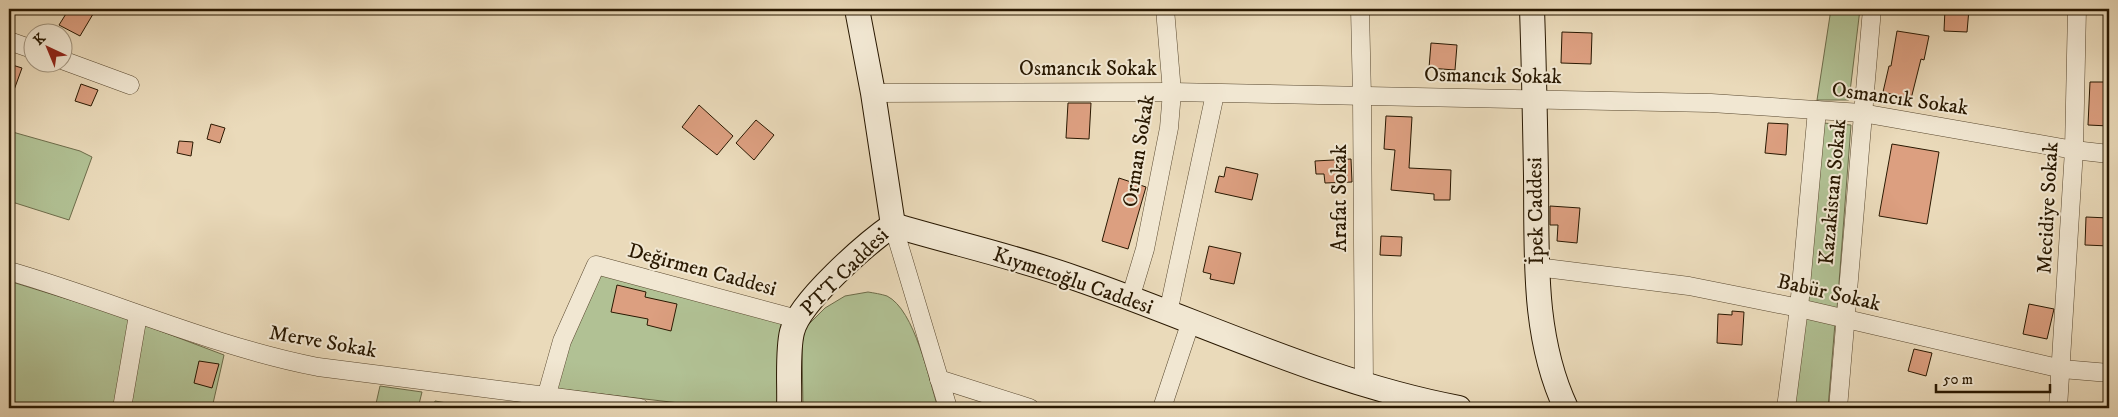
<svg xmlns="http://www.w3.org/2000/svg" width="2118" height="417" font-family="'IM FELL DW Pica',serif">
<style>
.green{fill:#b1c194;stroke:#6d6c4a}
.building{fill:#dc9f80;stroke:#291801}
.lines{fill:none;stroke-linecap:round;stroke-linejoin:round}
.street-casing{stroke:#59482f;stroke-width:19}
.secondary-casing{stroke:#291801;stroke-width:26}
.street{stroke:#f1e7d2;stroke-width:18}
.secondary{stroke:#f1e7d2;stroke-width:24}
.labels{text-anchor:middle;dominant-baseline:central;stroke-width:4;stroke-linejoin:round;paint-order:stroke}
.street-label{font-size:21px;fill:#291801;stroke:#f1e7d2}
</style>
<rect width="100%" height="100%" fill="#eadaba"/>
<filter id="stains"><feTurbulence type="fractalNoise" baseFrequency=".004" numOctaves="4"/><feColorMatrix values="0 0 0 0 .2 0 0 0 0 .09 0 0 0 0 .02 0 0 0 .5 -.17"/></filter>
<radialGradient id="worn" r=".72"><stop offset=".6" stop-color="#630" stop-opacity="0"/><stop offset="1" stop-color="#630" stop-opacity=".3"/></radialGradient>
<g class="green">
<polygon points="1831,9 1860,9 1849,100 1817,100"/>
<polygon points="1823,123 1851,125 1837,309 1804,301"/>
<polygon points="9,131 80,151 92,157 69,220 9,201"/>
<polygon points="599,274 782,321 777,408 722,408 559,389 554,387 556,376"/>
<polygon points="9,281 132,319 116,408 9,408"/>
<path d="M868 292C874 293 881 294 887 296 915 310 929 380 938 408H803L802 344 805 328 825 308 845 296Z"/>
<polygon points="1804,316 1835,323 1828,408 1793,408"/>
<polygon points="142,324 224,355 212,408 128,408"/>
<polygon points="380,386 422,392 418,408 375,408"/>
<polygon points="435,401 476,408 433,408"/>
</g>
<g class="building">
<polygon points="69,9 96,9 80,36 59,25"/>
<polygon points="1945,9 1969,9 1967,32 1944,31"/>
<polygon points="1897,31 1929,36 1924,60 1921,59 1911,99 1883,92 1889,66 1891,66"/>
<polygon points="1562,32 1592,33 1591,64 1561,63"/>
<polygon points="1431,43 1457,45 1455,70 1429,68"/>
<polygon points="9,64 22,68 10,101 9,100"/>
<polygon points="2090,82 2109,82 2109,126 2088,125"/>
<polygon points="81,84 98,90 91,106 75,101"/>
<polygon points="1068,103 1091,103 1089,139 1066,138"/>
<polygon points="699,105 733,136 717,155 682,127"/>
<polygon points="1386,116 1412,117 1409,168 1451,170 1450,200 1434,200 1434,194 1391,190 1395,150 1384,149"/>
<polygon points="756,120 774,135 754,160 736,143"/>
<polygon points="1768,123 1788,124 1786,155 1765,153"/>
<polygon points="211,124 225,128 220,143 207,139"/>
<polygon points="179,141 193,142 191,156 177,153"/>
<polygon points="1892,144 1939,152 1927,224 1879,216"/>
<polygon points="1351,159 1352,182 1325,183 1324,174 1316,174 1315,161"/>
<polygon points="1226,167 1258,174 1252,200 1215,192 1219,176 1224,177"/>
<polygon points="1119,178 1146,187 1128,249 1102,241"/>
<polygon points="1550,206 1580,208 1577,243 1557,241 1558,225 1550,225"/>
<polygon points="2086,217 2109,218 2109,246 2085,245"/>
<polygon points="1381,236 1402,237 1401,256 1380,255"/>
<polygon points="1209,246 1241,253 1234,284 1210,279 1211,274 1203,272"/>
<polygon points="617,285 646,292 645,297 677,304 671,331 647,325 648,319 611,312"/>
<polygon points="2029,304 2054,309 2047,339 2023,334"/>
<polygon points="1732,311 1744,312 1742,345 1717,343 1718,314 1732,315"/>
<polygon points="1914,349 1932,353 1926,376 1908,371"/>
<polygon points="199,361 219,364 212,388 194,383"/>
</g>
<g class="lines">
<defs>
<g id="street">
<polyline points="1360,9 1362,97 1364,386"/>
<polyline points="9,41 32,49"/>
<polyline points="62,60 130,85"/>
<polyline points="873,93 1172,92 1711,103 1862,113 2074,150 2109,154"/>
<polyline points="893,225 948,408"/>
<polyline points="1537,267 1689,286 1799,308 2062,369 2109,373"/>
<path d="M9 271C113 301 211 346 318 367L640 408"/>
<polyline points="1130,299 1145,249 1169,128 1172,92 1165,9"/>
<polyline points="1168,313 1215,94"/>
<polyline points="939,379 1030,408"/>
<polyline points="122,408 138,315"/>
<polyline points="543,408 562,341 596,265 797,319"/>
<polyline points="1162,408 1191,321"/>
<polyline points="1786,408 1799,308 1817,110"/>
<polyline points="1838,408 1872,9"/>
<polyline points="2058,408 2074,150 2077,9"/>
</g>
<g id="secondary">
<polyline points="857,9 873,93 893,225"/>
<path d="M1532 9C1534 65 1535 120 1536 176 1537 254 1532 336 1566 408"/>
<path d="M893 225C953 243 1016 257 1075 278 1203 322 1326 383 1459 408"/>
<path d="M789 408C790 387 787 352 792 332 799 302 867 243 893 225"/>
</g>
</defs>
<use href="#street" class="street-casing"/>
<use href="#secondary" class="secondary-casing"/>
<use href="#street" class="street"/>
<use href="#secondary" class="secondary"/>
</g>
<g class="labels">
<g class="street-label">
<text x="1088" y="69">Osmancık Sokak</text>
<text transform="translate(1493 76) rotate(1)">Osmancık Sokak</text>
<text transform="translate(1900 99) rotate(8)">Osmancık Sokak</text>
<text transform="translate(1139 151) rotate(-81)">Orman Sokak</text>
<text transform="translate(1833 192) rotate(-85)">Kazakistan Sokak</text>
<text transform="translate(1340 198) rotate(-90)">Arafat Sokak</text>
<text transform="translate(2048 208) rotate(-87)">Mecidiye Sokak</text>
<text transform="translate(1536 211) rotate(-91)">İpek Caddesi</text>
<text transform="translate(702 270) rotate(15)">Değirmen Caddesi</text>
<text transform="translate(845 272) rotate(-45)">PTT Caddesi</text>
<text transform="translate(1073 281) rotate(19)">Kıymetoğlu Caddesi</text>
<text transform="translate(1829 293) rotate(13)">Babür Sokak</text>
<text transform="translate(323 342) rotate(10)">Merve Sokak</text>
</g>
</g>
<rect width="2118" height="417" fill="none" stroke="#eadaba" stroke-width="30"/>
<rect x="10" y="10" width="2098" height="397" fill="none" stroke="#291801" stroke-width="2.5"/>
<rect x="15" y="15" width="2088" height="387" fill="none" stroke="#291801"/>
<g transform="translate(48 48) rotate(316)"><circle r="24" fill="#f1e7d2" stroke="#a1947e"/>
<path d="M0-4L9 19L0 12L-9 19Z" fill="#8f2418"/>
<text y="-8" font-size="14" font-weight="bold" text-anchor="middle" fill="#291801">K</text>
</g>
<path d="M1936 384v8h114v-8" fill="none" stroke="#291801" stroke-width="2.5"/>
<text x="1943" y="384" font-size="15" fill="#291801" stroke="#f1e7d2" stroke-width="4" paint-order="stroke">50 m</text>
<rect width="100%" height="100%" filter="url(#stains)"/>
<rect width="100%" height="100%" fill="url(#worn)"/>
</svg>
